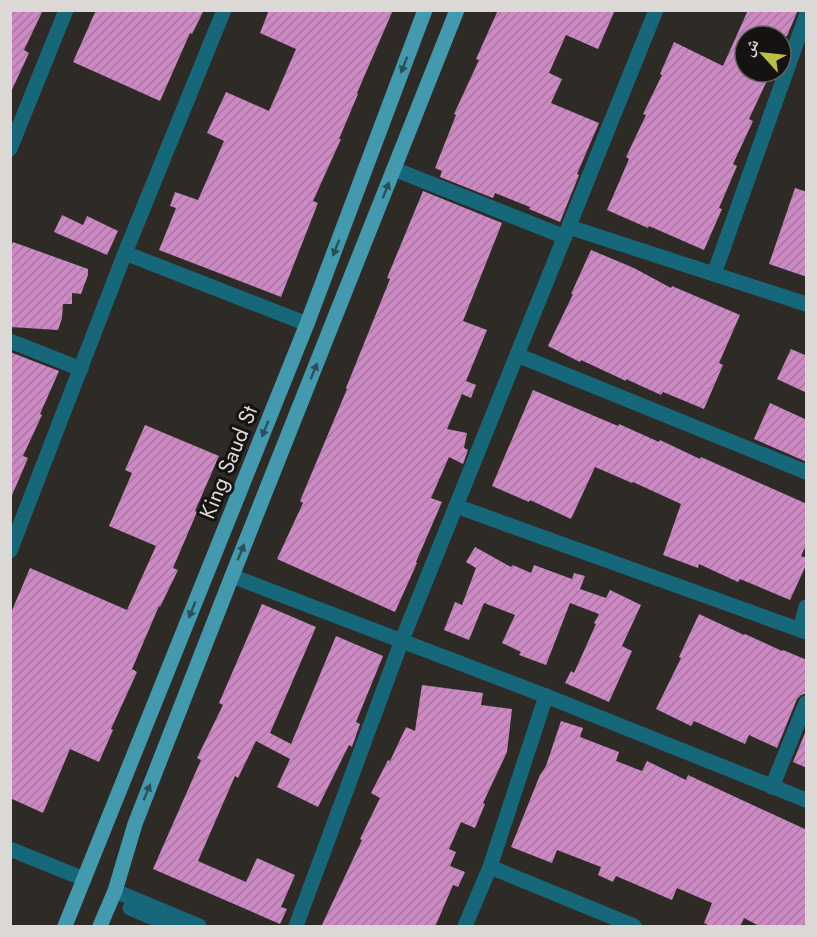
<svg xmlns="http://www.w3.org/2000/svg" width="817" height="937" font-family="Jost,'Noto Naskh Arabic',sans-serif">
<style>
.building{fill:url(#building-hatch)}
.lines{fill:none;stroke-linecap:round;stroke-linejoin:round}
.minor{stroke:#166779;stroke-width:15}
.major{stroke:#439aaf;stroke-width:15}
.oneway{fill:#2a5058}
.labels{text-anchor:middle;dominant-baseline:central;stroke-width:6;stroke-linejoin:round;paint-order:stroke}
.street-label{font-size:22px;fill:#dbd8d6;stroke:#151311}
</style>
<defs>
<pattern id="building-hatch" width="6" height="6" patternUnits="userSpaceOnUse" patternTransform="scale(1.5)"><rect width="6" height="6" fill="#cc89c3"/><path d="M-1 1l2-2M0 6l6-6M5 7l2-2" fill="none" stroke="#aa77a2"/></pattern>
</defs>
<rect width="100%" height="100%" fill="#2e2b26"/>
<g class="building">
<polygon points="10,10 43,10 24,50 29,53 10,94"/>
<polygon points="96,10 204,10 192,34 190,33 160,101 73,62"/>
<polygon points="269,10 393,10 357,93 358,94 339,139 341,139 313,201 318,203 281,297 159,250 176,208 170,206 175,192 198,200 224,141 207,133 226,92 269,111 296,49 260,33"/>
<polygon points="498,10 615,10 598,49 566,35 549,73 562,79 551,103 599,123 577,174 579,175 560,222 529,209 530,207 495,193 493,198 440,177 442,171 435,168 456,115 454,114 479,60 476,59"/>
<polygon points="748,10 798,10 787,36 745,36 745,72 771,72 749,119 753,121 733,164 737,166 719,208 722,209 704,250 649,226 648,228 607,210 629,159 626,157 646,115 643,114 662,75 660,74 674,42 723,66"/>
<polygon points="795,188 807,192 807,277 769,264"/>
<polygon points="423,191 502,223 463,321 487,330 466,381 476,385 471,398 462,394 447,429 467,433 464,448 468,450 463,464 449,457 431,498 442,502 416,562 417,563 395,612 277,559 303,503 300,501 347,389 346,388 390,279 387,278"/>
<polygon points="62,215 83,225 87,216 118,231 107,255 54,232"/>
<polygon points="13,242 88,269 88,275 81,294 72,293 72,304 63,304 62,318 58,330 10,327 10,249"/>
<polygon points="591,250 634,268 671,288 672,286 740,315 719,363 723,365 704,409 663,392 661,395 626,379 626,381 581,360 580,362 548,346 573,294 571,294"/>
<polygon points="791,349 807,356 807,393 777,379"/>
<polygon points="10,352 59,371 40,414 42,415 23,456 28,458 10,500"/>
<polygon points="533,390 618,426 619,424 659,442 660,440 700,459 701,457 807,504 807,543 801,556 807,558 807,563 790,600 740,579 738,582 699,564 698,568 663,555 681,504 633,482 632,483 595,467 571,519 530,500 529,502 492,486"/>
<polygon points="770,403 807,420 807,462 754,439"/>
<polygon points="145,425 219,456 195,511 197,512 173,568 178,570 160,607 159,606 132,669 137,672 111,729 113,730 99,762 70,749 43,813 10,798 10,615 30,568 127,610 156,546 109,526 132,473 125,470"/>
<polygon points="475,547 511,567 513,565 531,573 534,565 572,579 574,573 585,576 580,589 606,598 610,590 641,605 622,646 632,651 609,702 565,683 571,671 574,673 596,624 594,623 599,614 570,603 546,665 519,655 521,652 502,643 515,615 484,603 469,640 444,630 455,602 462,605 476,568 466,562"/>
<polygon points="262,604 316,627 270,733 291,744 336,636 383,656 356,722 360,724 352,747 349,745 318,807 277,787 290,759 256,741 238,778 235,776 198,861 246,882 257,858 295,875 281,907 287,909 280,924 153,869 201,760 197,758 223,705 219,703"/>
<polygon points="699,614 744,635 745,634 782,651 783,650 807,660 807,693 801,695 797,699 777,748 749,735 745,744 694,721 691,726 656,709 681,658 679,657"/>
<polygon points="422,685 483,693 481,705 512,709 507,752 483,803 485,804 475,828 461,822 449,849 456,852 450,866 465,872 458,887 453,885 435,927 321,927 362,840 360,839 380,798 371,793 388,760 390,761 406,727 415,731"/>
<polygon points="561,721 583,728 580,737 619,752 616,761 642,771 647,761 686,780 688,775 807,830 807,927 761,927 744,918 740,927 712,927 704,923 712,903 677,888 672,900 616,876 613,882 598,875 601,867 557,850 552,863 511,847 540,775 546,766"/>
<polygon points="807,728 807,768 793,762"/>
</g>
<g class="lines">
<g class="minor">
<polyline points="10,149 66,10"/>
<polyline points="394,169 565,237"/>
<polyline points="569,227 806,304"/>
<polyline points="125,253 307,324"/>
<polyline points="714,274 806,16"/>
<polyline points="10,341 81,369"/>
<polyline points="517,355 806,472"/>
<polyline points="456,506 806,632"/>
<polyline points="10,551 125,253 224,10"/>
<polyline points="232,576 546,696 806,800"/>
<polyline points="800,630 806,607"/>
<polyline points="772,787 806,703"/>
<polyline points="10,849 84,879"/>
<polyline points="490,867 634,926"/>
<polyline points="115,891 199,926"/>
<polyline points="130,908 171,926"/>
<polyline points="296,926 402,640 656,10"/>
<polyline points="465,926 490,867 546,696"/>
</g>
<g class="major">
<polyline points="65,926 307,324 425,10"/>
<polyline points="100,926 115,891 135,824 232,576 457,10"/>
</g>
</g>
<defs><path id="oneway-solid" d="M-6-.8H1V-3.2L6.5 0L1 3.2V.8H-6Z" transform="scale(1.5)"/></defs>
<g class="oneway">
<use href="#oneway-solid" transform="translate(404 65) rotate(111)"/>
<use href="#oneway-solid" transform="translate(386 190) rotate(-68)"/>
<use href="#oneway-solid" transform="translate(336 248) rotate(111)"/>
<use href="#oneway-solid" transform="translate(314 371) rotate(-68)"/>
<use href="#oneway-solid" transform="translate(265 429) rotate(112)"/>
<use href="#oneway-solid" transform="translate(241 552) rotate(-68)"/>
<use href="#oneway-solid" transform="translate(192 610) rotate(112)"/>
<use href="#oneway-solid" transform="translate(147 792) rotate(-68)"/>
</g>
<g class="labels">
<g class="street-label">
<text transform="translate(228 462) rotate(-68)">King Saud St</text>
</g>
</g>
<rect width="817" height="937" fill="none" stroke="#dbd8d6" stroke-width="24"/>
<g transform="translate(763 54) rotate(297)"><circle r="28" fill="#151311" stroke="#646260" stroke-width="1.5"/>
<path d="M0-4.5L10 22L0 15L-10 22Z" fill="#bbc045"/>
<text y="-9" font-size="16" font-weight="bold" text-anchor="middle" fill="#dbd8d6">ش</text>
</g>
</svg>
